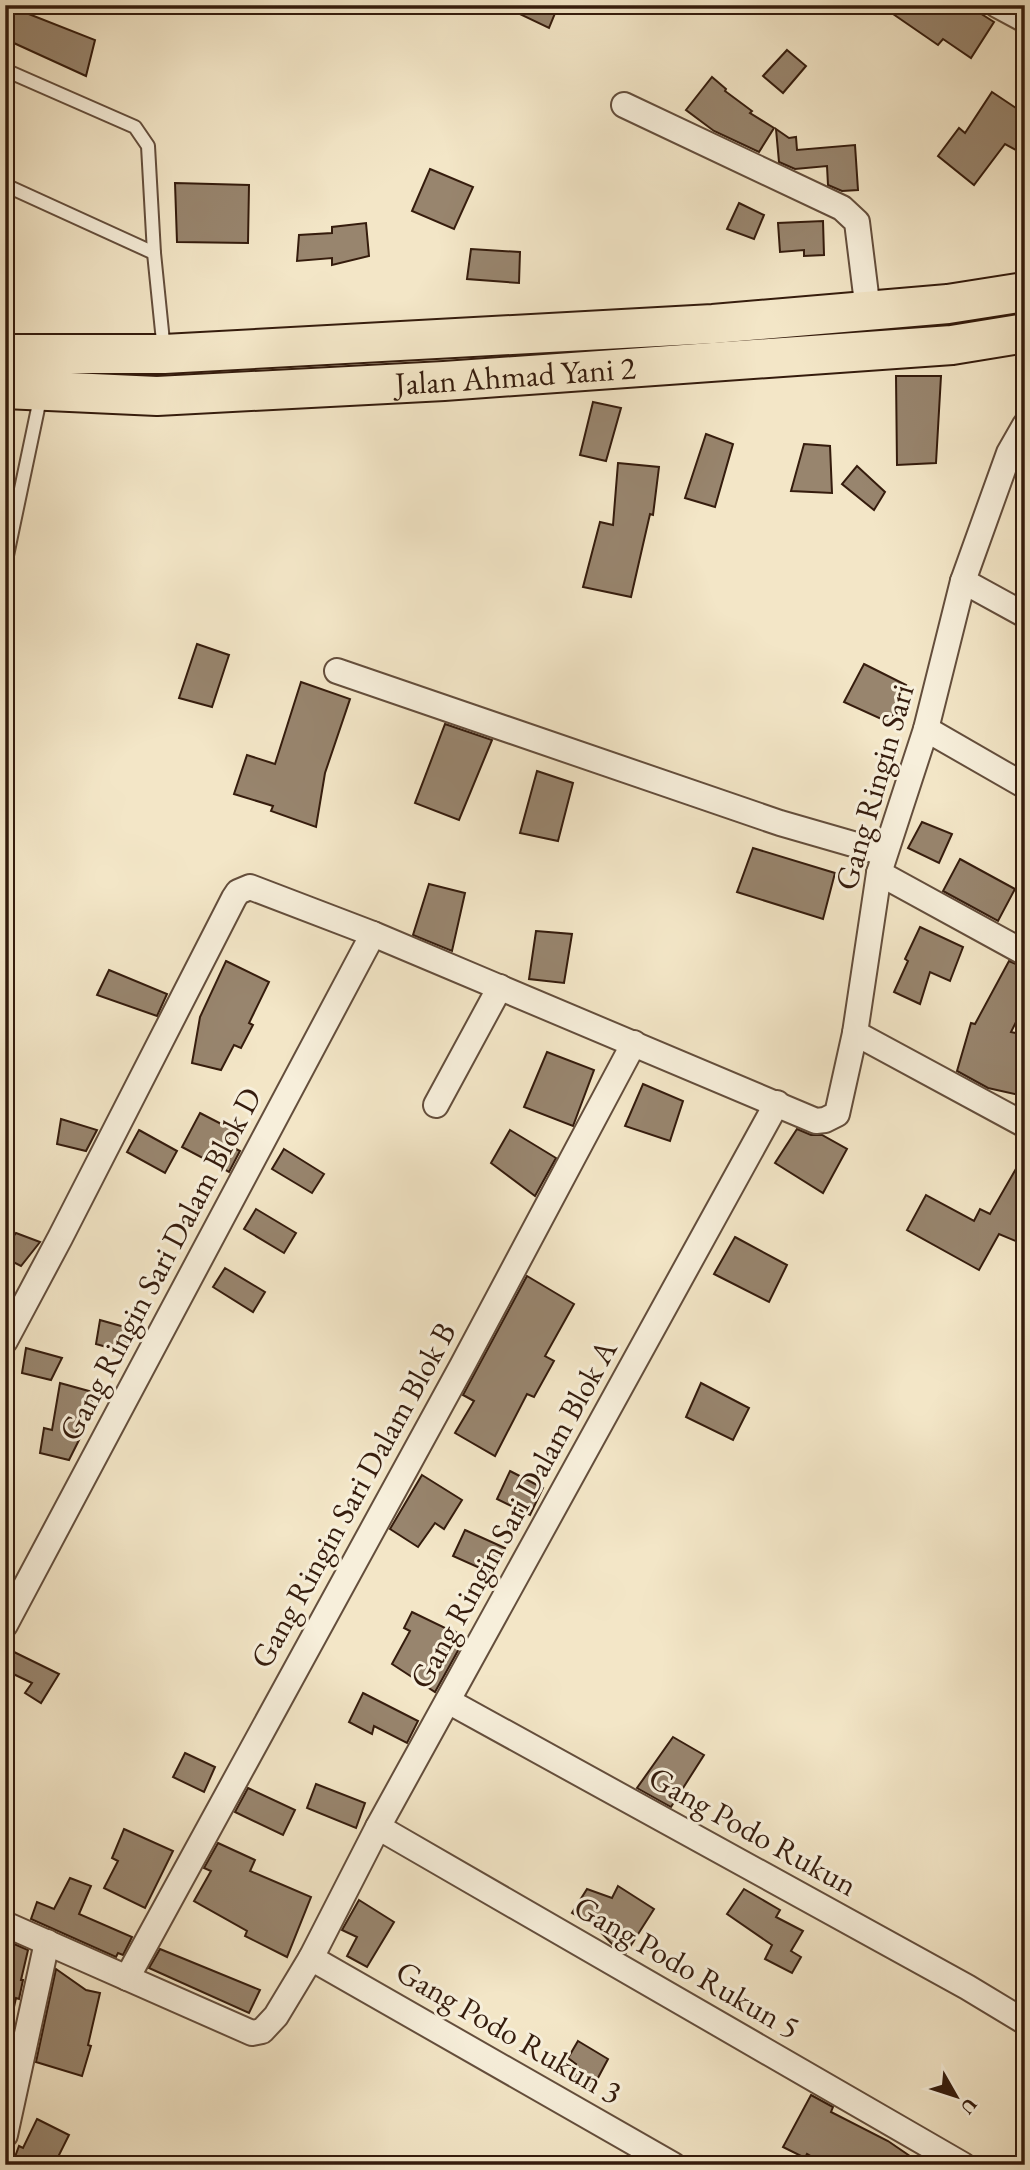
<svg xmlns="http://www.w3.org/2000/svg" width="1030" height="2170" font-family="'EB Garamond',serif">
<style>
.building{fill:#98856e;stroke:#351c0d;stroke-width:2}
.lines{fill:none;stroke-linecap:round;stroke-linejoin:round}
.lane-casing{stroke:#644e3c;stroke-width:16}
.street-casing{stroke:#644e3c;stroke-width:28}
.highway-casing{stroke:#351c0d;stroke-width:42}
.lane{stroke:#f7efdb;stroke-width:12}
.street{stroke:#f7efdb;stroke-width:24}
.highway{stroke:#f3e6c7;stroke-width:38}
.labels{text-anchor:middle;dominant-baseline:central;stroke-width:6;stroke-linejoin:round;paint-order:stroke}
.street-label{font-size:32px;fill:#351c0d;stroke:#f7efdb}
</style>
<rect width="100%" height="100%" fill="#f3e6c7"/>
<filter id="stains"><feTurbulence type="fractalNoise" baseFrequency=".00286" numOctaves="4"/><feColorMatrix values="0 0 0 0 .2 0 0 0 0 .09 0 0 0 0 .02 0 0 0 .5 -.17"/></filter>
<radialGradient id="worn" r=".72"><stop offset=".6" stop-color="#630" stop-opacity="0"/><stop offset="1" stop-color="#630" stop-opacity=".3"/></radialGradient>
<g class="building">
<polygon points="501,5 547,5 556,11 549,28"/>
<polygon points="880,5 967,5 994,22 971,58 943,39 938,45"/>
<polygon points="16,9 95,40 86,76 5,39 5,33"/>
<polygon points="787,50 806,66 783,93 763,76"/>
<polygon points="712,77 726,89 725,91 752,111 750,113 774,128 759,152 714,131 686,110"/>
<polygon points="992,92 1025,114 1025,155 1005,144 974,185 938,156 959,128 965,133"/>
<polygon points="776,129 789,138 796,137 797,150 855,145 858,190 842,191 828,185 827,166 795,169 779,162"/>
<polygon points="430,169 473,187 454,229 412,211"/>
<polygon points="175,183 249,185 248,243 177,242"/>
<polygon points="739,203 764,215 754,239 727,229"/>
<polygon points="823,221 824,255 804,256 804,250 780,252 778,223"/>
<polygon points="366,223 369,256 332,265 332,258 297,261 299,235 332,233 332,227"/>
<polygon points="471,249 520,252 519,283 467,279"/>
<polygon points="896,376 941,376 936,463 897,465"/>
<polygon points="593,402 621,408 606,461 580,455"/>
<polygon points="706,434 733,444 715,507 685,498"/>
<polygon points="804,444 830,446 832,493 791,491"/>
<polygon points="618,463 659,467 653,515 650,514 631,597 583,587 600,522 613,525"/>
<polygon points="857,466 885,492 874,510 842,484"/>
<polygon points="197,644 229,655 212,707 179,698"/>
<polygon points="864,664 906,685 890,723 844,702"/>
<polygon points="301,682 350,699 325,773 316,827 271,811 273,806 234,794 247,755 275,764"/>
<polygon points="445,724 492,740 459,820 415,803"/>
<polygon points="537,771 573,783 558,841 520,833"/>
<polygon points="922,822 952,834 939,863 908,848"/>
<polygon points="753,848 835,873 823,919 737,892"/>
<polygon points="960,859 1015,889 998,921 943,891"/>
<polygon points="429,884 465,893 452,951 413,935"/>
<polygon points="920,927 963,947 950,981 930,972 920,1004 894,992 908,961 905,959"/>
<polygon points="536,931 572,934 564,983 529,979"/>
<polygon points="226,961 269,982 249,1023 253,1025 241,1048 234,1045 221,1070 192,1063 200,1017"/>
<polygon points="1009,961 1025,968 1025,1004 1011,1032 1025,1035 1025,1078 1019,1095 988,1088 957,1071 971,1023 975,1024"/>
<polygon points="109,970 167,994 157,1016 97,995"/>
<polygon points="547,1052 594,1070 573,1126 524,1107"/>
<polygon points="643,1084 683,1101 670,1141 625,1126"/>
<polygon points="200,1113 233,1130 226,1144 240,1151 229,1172 182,1147"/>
<polygon points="61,1119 97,1130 86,1151 57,1144"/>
<polygon points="797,1129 811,1135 822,1135 847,1149 823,1193 775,1163"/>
<polygon points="139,1130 177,1151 165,1173 127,1152"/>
<polygon points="510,1130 556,1158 535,1196 491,1163"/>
<polygon points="284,1149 324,1174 312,1193 272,1169"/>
<polygon points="1025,1153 1025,1245 999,1234 979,1270 907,1230 926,1195 974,1221 980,1209 990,1214"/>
<polygon points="256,1209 296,1233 284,1253 244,1229"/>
<polygon points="16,1233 40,1242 21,1266 5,1258 5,1248"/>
<polygon points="735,1237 787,1265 769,1302 714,1274"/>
<polygon points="225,1268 265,1292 253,1312 213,1287"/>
<polygon points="527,1276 574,1304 545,1356 554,1361 534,1397 527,1394 495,1456 455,1433 474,1401 463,1395"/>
<polygon points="100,1320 135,1330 124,1352 96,1344"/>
<polygon points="26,1348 62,1358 51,1380 22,1373"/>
<polygon points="60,1383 96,1393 74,1437 80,1438 69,1460 40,1453 44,1428 52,1430"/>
<polygon points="701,1383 749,1408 733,1440 686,1417"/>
<polygon points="510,1471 543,1488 530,1515 497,1499"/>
<polygon points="422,1475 462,1500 444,1529 435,1523 418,1547 390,1529"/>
<polygon points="465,1530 505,1548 493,1574 453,1556"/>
<polygon points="412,1612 447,1629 448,1627 465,1638 435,1692 392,1664 410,1631 404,1628"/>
<polygon points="12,1651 59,1674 41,1703 25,1693 32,1683 5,1670 5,1664"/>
<polygon points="363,1693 418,1721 407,1743 374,1726 372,1734 349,1722"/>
<polygon points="673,1737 704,1755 671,1807 637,1788"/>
<polygon points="185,1753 215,1767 204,1792 173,1777"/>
<polygon points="316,1784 365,1803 356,1828 307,1808"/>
<polygon points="248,1788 295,1810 283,1835 235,1812"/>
<polygon points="124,1829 173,1851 145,1908 104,1888 118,1861 112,1858"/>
<polygon points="218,1843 255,1860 250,1871 311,1897 287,1957 245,1936 247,1931 194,1901 211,1871 204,1868"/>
<polygon points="70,1878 91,1886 79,1914 132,1937 123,1955 118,1953 116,1957 31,1919 37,1902 54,1909"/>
<polygon points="618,1886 654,1909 626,1953 614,1946 594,1925 572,1913 587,1889 612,1898"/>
<polygon points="744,1889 780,1910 776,1917 803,1931 791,1951 801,1957 792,1973 765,1959 772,1945 727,1914"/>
<polygon points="359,1900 394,1922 367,1967 347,1956 357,1937 342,1930"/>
<polygon points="5,1940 28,1950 21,1980 23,1980 19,1999 16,1998 12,2016 5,2015"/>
<polygon points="160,1949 260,1990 249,2013 149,1968"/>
<polygon points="56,1969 86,1990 100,1993 88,2045 91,2046 82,2076 36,2062"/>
<polygon points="578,2041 608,2059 591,2091 569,2080 576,2064 568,2058"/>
<polygon points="811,2095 833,2107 831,2112 888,2141 923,2165 826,2165 807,2154 805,2158 783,2147"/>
<polygon points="37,2119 69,2135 56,2161 64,2165 12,2165 19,2146 23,2148"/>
</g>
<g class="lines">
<defs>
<g id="lane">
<polyline points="5,70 135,127 148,146 154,253 164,351"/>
<polyline points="5,185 154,253"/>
<polyline points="5,565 41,394"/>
</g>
<g id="street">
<polyline points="997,5 1025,20"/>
<polyline points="624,105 842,208 857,222 868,311"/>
<polyline points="963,581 1025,615"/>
<polyline points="337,671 780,823 884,853"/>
<polyline points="926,729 1025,786"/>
<polyline points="879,873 1025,953"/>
<polyline points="855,1033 1025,1125"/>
<polyline points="436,1105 500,987"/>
<polyline points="5,1341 60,1238 234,898 238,892 250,887 373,934 816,1121 825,1120 837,1114 855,1033 879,873 926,729 963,581 1009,453 1025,425"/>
<polyline points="5,1625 373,934"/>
<polyline points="448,1701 967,1987 1025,2022"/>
<polyline points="378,1827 963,2165"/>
<polyline points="5,1924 252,2033 262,2031 276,2016 311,1958 378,1827 777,1103"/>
<polyline points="311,1958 673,2165"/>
<polyline points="127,1978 462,1366 634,1043"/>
<polyline points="5,2135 47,1942"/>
</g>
<g id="highway">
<polyline points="5,354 164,354 713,324 948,304 1025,292"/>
<path id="s1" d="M5 389 157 396 444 381 952 345 1025 333"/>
</g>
</defs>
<use href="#lane" class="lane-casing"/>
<use href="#street" class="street-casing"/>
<use href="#highway" class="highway-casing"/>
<use href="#lane" class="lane"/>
<use href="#street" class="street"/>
<use href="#highway" class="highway"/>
</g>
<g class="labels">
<g class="street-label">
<text stroke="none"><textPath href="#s1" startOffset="511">Jalan Ahmad Yani 2</textPath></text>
<text transform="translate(874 787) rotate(-74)">Gang Ringin Sari</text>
<text transform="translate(160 1264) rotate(-62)">Gang Ringin Sari Dalam Blok D</text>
<text transform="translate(353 1495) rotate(-61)">Gang Ringin Sari Dalam Blok B</text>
<text transform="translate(513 1514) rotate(-61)">Gang Ringin Sari Dalam Blok A</text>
<text transform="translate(753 1831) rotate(29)">Gang Podo Rukun</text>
<text transform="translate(687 1967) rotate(30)">Gang Podo Rukun 5</text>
<text transform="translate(509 2032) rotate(30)">Gang Podo Rukun 3</text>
</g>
</g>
<rect width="1030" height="2170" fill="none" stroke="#f3e6c7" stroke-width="28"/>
<rect x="7" y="7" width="1016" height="2156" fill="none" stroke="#351c0d" stroke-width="3.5"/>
<rect x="14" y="14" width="1002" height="2142" fill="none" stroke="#351c0d" stroke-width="2"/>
<g transform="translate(956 2096) rotate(129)" stroke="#f7efdb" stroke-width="5" paint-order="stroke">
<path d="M0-5L12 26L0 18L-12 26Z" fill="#351c0d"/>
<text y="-10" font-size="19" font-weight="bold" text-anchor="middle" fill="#351c0d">U</text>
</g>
<rect width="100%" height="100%" filter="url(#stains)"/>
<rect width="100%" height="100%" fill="url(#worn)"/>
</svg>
